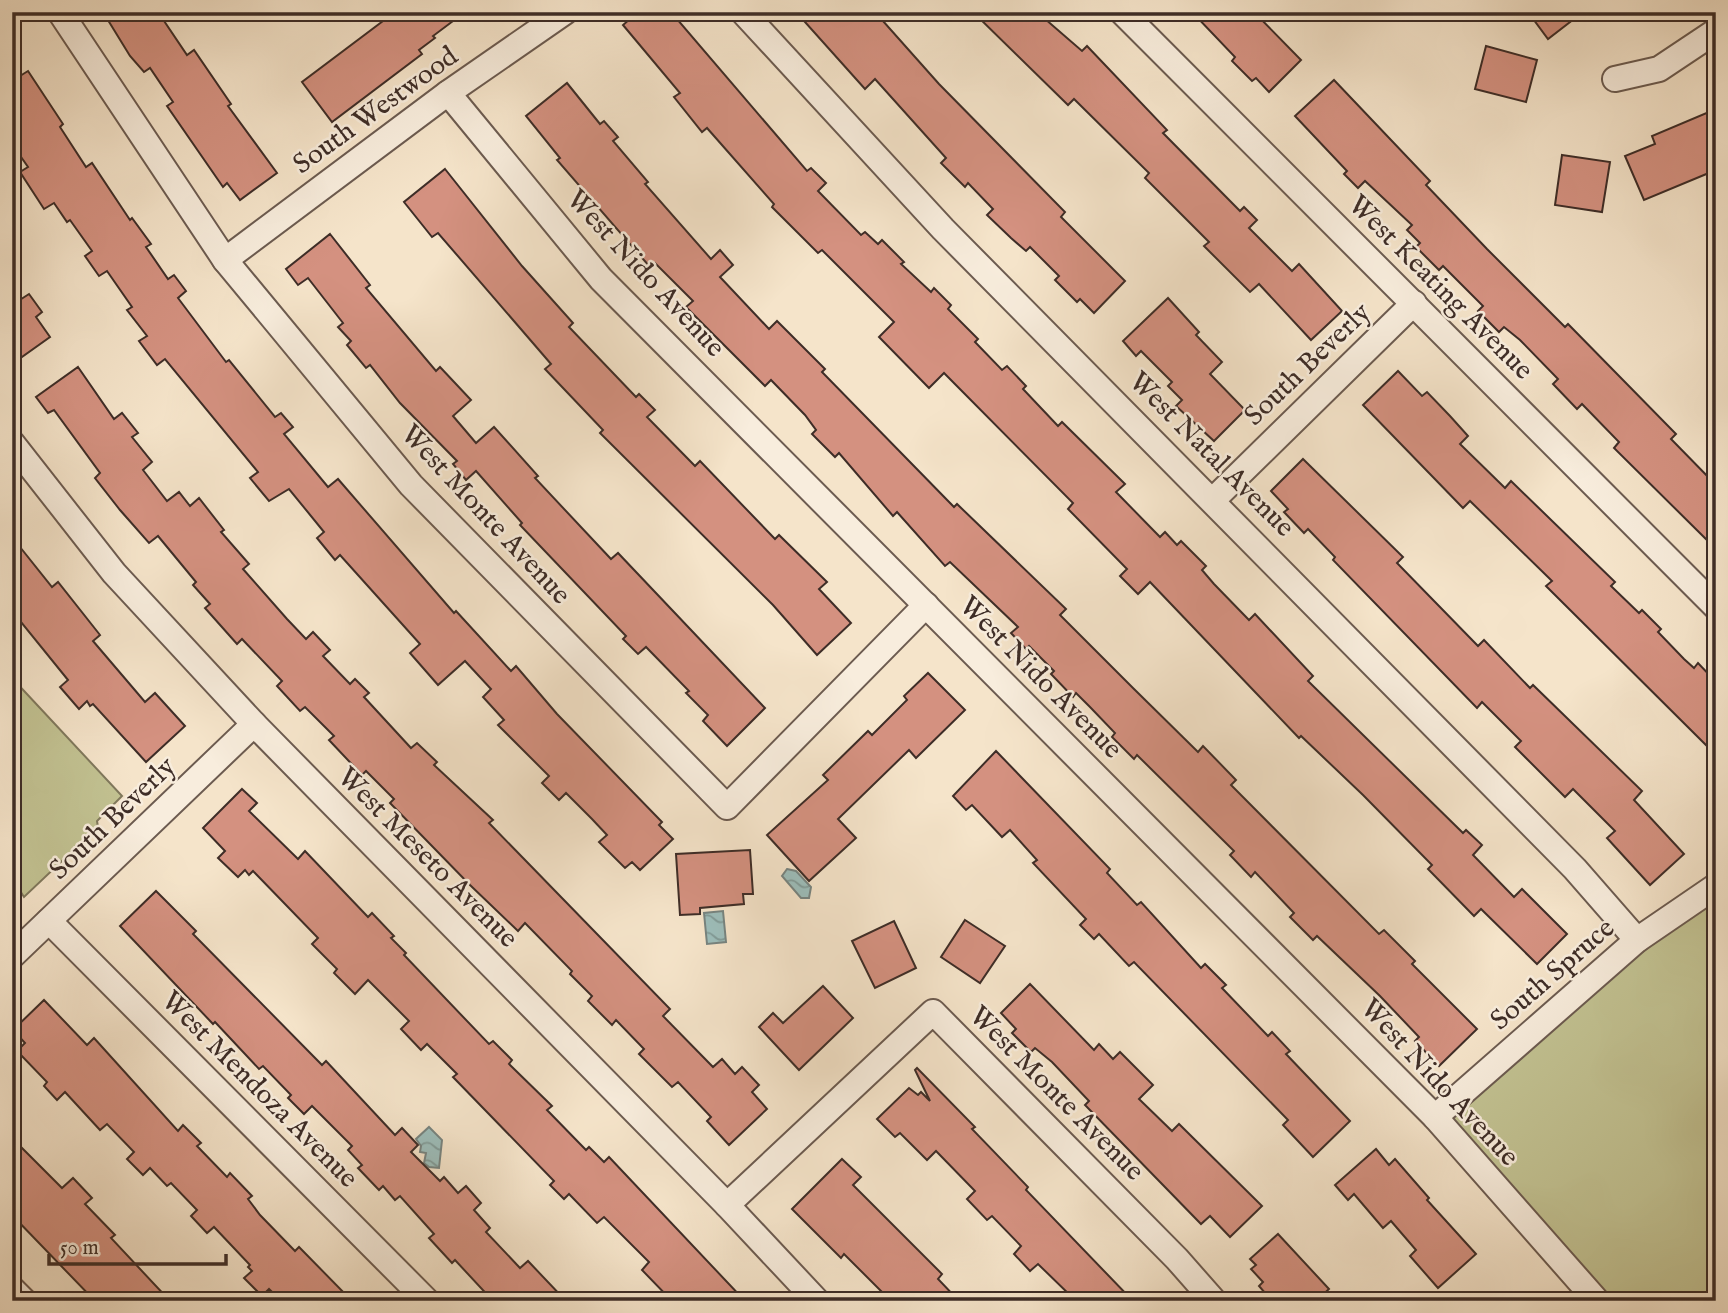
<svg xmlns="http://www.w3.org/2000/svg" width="1728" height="1313" font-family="'IM FELL English',serif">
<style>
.park{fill:#c2c292;stroke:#80785c;stroke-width:2}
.water{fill:url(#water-waves);stroke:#778480;stroke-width:2}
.building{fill:#d49180;stroke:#3e2d27;stroke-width:2}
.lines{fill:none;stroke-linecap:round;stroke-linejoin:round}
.street-casing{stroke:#6c5b50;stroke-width:28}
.street{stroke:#f8eddd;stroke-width:24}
.labels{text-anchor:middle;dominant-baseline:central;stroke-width:5;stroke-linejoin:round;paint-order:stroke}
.street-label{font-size:28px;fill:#3e2d27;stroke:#f8eddd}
</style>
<defs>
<pattern id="water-waves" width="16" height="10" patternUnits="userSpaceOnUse" patternTransform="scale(1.75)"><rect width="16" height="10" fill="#9dbebb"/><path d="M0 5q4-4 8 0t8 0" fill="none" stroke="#819b98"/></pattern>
</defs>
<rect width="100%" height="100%" fill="#f5e4ca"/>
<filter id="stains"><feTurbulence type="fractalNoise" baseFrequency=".00286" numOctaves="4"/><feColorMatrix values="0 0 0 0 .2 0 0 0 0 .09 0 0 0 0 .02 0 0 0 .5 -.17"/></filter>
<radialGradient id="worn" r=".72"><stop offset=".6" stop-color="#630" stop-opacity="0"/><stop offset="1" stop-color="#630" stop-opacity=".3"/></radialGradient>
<g class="park">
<polygon points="12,678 122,796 97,821 98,827 24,897 12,878"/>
<polygon points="1716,886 1716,1301 1597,1301 1435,1117"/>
</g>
<g class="water">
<polygon points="787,869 796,871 811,887 809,898 801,898 782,876"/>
<polygon points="723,911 726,942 707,944 704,913"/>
<polygon points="429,1127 442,1140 439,1168 429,1167 424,1163 426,1153 420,1152 421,1146 416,1139"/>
</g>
<g class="building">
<polygon points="103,12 158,12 187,55 194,50 231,104 228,106 277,173 240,200 227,183 223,187 167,106 173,102 150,68 144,72 130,56"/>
<polygon points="395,12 465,12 433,36 435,38 419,50 422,54 332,122 302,82"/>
<polygon points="638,12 671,12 807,171 811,168 826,183 818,191 861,235 865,232 878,244 882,240 904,262 901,264 931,292 934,288 951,305 948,309 978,339 975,342 1002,370 1007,366 1026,386 1023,389 1058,426 1062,422 1125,484 1116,492 1160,537 1165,532 1177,545 1181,541 1206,566 1202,570 1214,584 1249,620 1255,614 1313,676 1308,681 1463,833 1466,830 1482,845 1473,855 1514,897 1522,889 1567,934 1537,964 1481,909 1474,916 1428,869 1432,865 1363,795 1301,736 1299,738 1150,582 1138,594 1120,576 1127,569 1068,509 1073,503 944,373 929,388 879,337 894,322 822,250 818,253 772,207 774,204 707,128 702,132 674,97 680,93 623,25"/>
<polygon points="796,12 875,12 939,84 1065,212 1061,217 1125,281 1094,313 1080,299 1077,302 1055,280 1059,276 1030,247 1026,251 1011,238 987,215 993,209 968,183 965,187 941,163 946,158 875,79 865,89"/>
<polygon points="973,12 1037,12 1082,51 1087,46 1167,130 1163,133 1240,211 1244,207 1257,220 1249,228 1292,271 1299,264 1342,311 1311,340 1259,284 1250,292 1204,246 1209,242 1145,178 1149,173 1074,99 1068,105"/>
<polygon points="1192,12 1254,12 1301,60 1269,92 1256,78 1252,81 1232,61 1235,57"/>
<polygon points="1528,12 1583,12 1548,39"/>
<polygon points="1486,46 1537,60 1526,102 1475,89"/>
<polygon points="28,71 63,124 60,127 86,167 92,163 130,220 132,218 151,244 146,247 168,279 174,275 186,291 178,298 226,362 229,360 275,417 281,413 293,427 284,434 328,487 338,479 454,613 456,611 511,671 516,666 557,714 662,822 659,825 673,839 640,870 632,862 625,868 599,842 607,835 592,819 566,793 559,800 542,783 549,776 498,725 504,720 483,697 491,689 465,661 438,685 410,653 420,644 340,555 335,560 317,538 324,532 289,489 269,501 250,478 258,472 165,359 157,365 139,341 147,336 127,310 132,307 107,271 99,276 85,256 92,251 70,220 67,222 54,203 44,209 20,172 28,167 12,144 12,81"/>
<polygon points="1334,80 1430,181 1426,185 1487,249 1565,327 1568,324 1676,434 1671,439 1716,485 1716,549 1614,448 1619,442 1582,404 1577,409 1553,384 1558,379 1520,340 1504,327 1499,332 1478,311 1483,306 1443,266 1439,270 1416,247 1420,243 1407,230 1412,225 1365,181 1358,188 1344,174 1347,171 1295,116"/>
<polygon points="567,83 600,124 604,121 618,137 613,141 648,182 645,184 711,259 720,250 733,265 720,277 769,329 777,321 825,369 822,372 954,507 957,504 1066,609 1060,615 1133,688 1198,752 1203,746 1236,780 1231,785 1379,934 1384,930 1415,961 1412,964 1477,1029 1439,1066 1415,1041 1419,1037 1380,996 1317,936 1313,940 1290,917 1294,913 1255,872 1251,877 1230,855 1234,851 1137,755 1134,759 1112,737 1115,733 1090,707 1076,693 1073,697 1051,674 1054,671 1029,646 1026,649 1011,633 1018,627 950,562 945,566 897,512 893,516 839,453 835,457 812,434 816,430 805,415 771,380 765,386 686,307 693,301 655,263 650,267 557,160 560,158 526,116"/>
<polygon points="1716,109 1716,170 1644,200 1625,156 1655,144 1652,136"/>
<polygon points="1562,155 1610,162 1602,212 1555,205"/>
<polygon points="445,169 522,266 573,323 569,327 636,397 639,394 655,410 647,417 695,466 700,461 775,539 779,535 827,582 819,589 851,623 817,655 773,605 600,433 603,430 545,369 551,364 438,233 432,237 404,202"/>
<polygon points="330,234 370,285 366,288 436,371 440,367 471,400 453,416 476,443 494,427 538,476 535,478 611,559 618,553 765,708 727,746 703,721 708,715 686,693 689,691 646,647 638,654 623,639 626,636 520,525 522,523 476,471 466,480 453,464 457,461 400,403 370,365 366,368 347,345 351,341 338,327 343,323 308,278 298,285 286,269"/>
<polygon points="29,294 42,312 36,317 50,337 12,364 12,305"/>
<polygon points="1168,298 1199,332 1196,335 1222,362 1210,374 1245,410 1214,441 1176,406 1182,400 1168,386 1172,382 1141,351 1136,356 1123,341"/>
<polygon points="78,367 114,419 122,413 138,433 132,437 152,462 143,470 167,501 179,492 190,506 199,498 224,530 221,532 249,564 243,569 287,619 306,639 313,632 330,650 323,656 350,684 355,679 369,693 364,697 411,748 417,743 437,762 434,765 493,820 489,823 670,1009 663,1016 713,1067 722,1059 735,1074 742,1067 759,1085 752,1092 767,1109 729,1145 707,1121 711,1117 678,1082 672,1087 639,1054 644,1049 616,1020 612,1025 588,1001 592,996 570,974 572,971 525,923 518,931 470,885 390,803 394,799 366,771 362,775 329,740 334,736 305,707 300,711 277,686 282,681 242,639 237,644 205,608 210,604 193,585 196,582 158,536 149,543 120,510 95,478 100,473 54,410 48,413 36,397"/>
<polygon points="1398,371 1422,396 1427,392 1450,416 1468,436 1460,444 1505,488 1511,481 1615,582 1611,586 1639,613 1642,610 1661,629 1658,632 1684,659 1694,668 1698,663 1716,682 1716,755 1546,586 1552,581 1470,501 1463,508 1363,405"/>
<polygon points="1303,459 1403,557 1397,563 1478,646 1484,640 1530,688 1533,685 1642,791 1634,800 1684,854 1650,885 1607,838 1615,831 1573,789 1565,797 1515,747 1521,741 1482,702 1477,708 1333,560 1335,557 1308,529 1304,533 1284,512 1288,509 1271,491"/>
<polygon points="12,537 52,587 58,582 100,635 93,641 145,702 155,693 185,726 146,762 93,704 90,706 87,701 79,709 60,687 68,680 12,611"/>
<polygon points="928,673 965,710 916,758 909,750 838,819 856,838 809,881 767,835 828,780 823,775 868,731 872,735 907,700 904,696"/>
<polygon points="996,751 1110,869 1107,873 1137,905 1141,902 1201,968 1205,964 1226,985 1222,988 1268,1036 1272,1032 1290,1051 1286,1054 1350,1121 1313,1157 1283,1125 1288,1120 1134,962 1129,966 1099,934 1094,939 1080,925 1086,919 1033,863 1037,860 1010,830 1002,837 972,805 966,810 953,796"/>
<polygon points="242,789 257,803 249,811 298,859 305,851 368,917 372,913 394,936 391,938 406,953 404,955 489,1044 493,1041 512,1060 509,1064 552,1106 547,1110 586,1150 589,1147 604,1162 609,1157 745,1301 672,1301 642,1270 649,1262 604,1217 597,1223 569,1194 564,1199 550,1185 554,1181 453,1077 457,1074 427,1044 421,1050 401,1029 409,1021 368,980 355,994 334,973 337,969 312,944 318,938 253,871 249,875 245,870 238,877 218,858 225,851 203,828"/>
<polygon points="750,850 753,894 743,894 744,904 700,908 700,914 680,915 676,854"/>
<polygon points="156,891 196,931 193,934 322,1065 326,1061 395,1135 402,1128 418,1145 411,1152 440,1181 444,1177 458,1193 466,1186 481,1203 474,1210 490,1228 486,1232 520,1268 528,1261 566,1301 493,1301 455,1260 452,1263 429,1238 434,1234 400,1196 395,1200 383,1186 379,1190 358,1168 362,1165 348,1150 352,1146 312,1106 304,1114 288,1098 291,1095 263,1066 259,1069 215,1022 213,1024 120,926"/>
<polygon points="965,920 1005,946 980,983 941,957"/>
<polygon points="894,921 916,968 875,988 852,941"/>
<polygon points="1030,984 1094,1050 1099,1044 1113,1059 1120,1052 1153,1085 1139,1099 1172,1131 1179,1124 1262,1206 1230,1237 1210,1216 1201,1224 1085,1105 1089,1101 1052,1062 1035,1048 1031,1052 1012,1033 1016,1029 1001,1013"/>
<polygon points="823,986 853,1018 799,1070 759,1027 773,1013 783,1023"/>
<polygon points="44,1000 87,1045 94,1038 178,1131 183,1125 201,1143 197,1146 227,1177 230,1173 252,1196 248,1199 260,1215 295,1251 299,1247 352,1301 281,1301 269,1289 262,1296 244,1278 252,1271 248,1267 250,1265 214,1227 207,1233 191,1216 197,1210 171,1183 167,1186 150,1168 143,1175 127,1159 134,1152 107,1124 100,1130 65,1092 57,1100 44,1086 47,1082 17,1051 25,1043 13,1030"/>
<polygon points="917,1068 975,1127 972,1129 1028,1187 1026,1190 1133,1301 1076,1301 1038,1264 1030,1271 1014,1254 1021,1246 992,1216 987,1220 967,1199 975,1191 936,1151 927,1160 900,1133 895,1137 877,1119 909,1088 918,1095 921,1092 930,1101 915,1070"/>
<polygon points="12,1138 62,1188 73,1178 92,1198 85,1204 115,1235 111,1238 170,1301 95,1301 12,1215"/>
<polygon points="1376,1149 1389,1165 1395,1159 1429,1198 1427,1200 1476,1254 1438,1288 1410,1256 1416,1250 1391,1221 1383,1228 1354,1194 1348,1200 1335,1185"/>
<polygon points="842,1159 861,1177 853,1185 942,1274 938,1279 959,1301 891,1301 844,1254 841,1258 792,1209"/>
<polygon points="1278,1234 1329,1289 1316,1301 1272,1301 1259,1286 1263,1282 1251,1269 1256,1265 1250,1259"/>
</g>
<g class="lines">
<defs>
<g id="street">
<polyline points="60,12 225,260 411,485 727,807 926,605"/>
<polyline points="743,12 943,229 1575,869 1637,940"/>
<polyline points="1122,12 1716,607"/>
<polyline points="1615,79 1659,69 1716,31"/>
<polyline points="448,93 601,279 1435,1117 1597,1301"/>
<polyline points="225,260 448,93 565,12"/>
<polyline points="12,443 114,573 254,724 727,1205 817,1301"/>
<polyline points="1214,499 1414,303"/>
<polyline points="49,921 427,1301"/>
<polyline points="12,956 254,724"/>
<polyline points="1435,1117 1637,940 1716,886"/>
<polyline points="727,1205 933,1012 1177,1259 1214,1301"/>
<polyline points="12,1289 24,1301"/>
</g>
</defs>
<use href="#street" class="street-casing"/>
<use href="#street" class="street"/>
</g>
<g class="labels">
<g class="street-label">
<text transform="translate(376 111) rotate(-36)">South Westwood</text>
<text transform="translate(645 274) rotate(47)">West Nido Avenue</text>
<text transform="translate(1440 288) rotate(45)">West Keating Avenue</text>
<text transform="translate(1308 365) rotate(-44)">South Beverly</text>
<text transform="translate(1211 455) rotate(45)">West Natal Avenue</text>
<text transform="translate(485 515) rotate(47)">West Monte Avenue</text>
<text transform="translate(1040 678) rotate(45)">West Nido Avenue</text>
<text transform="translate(113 819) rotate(-44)">South Beverly</text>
<text transform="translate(427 858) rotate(45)">West Meseto Avenue</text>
<text transform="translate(1553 975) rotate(-41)">South Spruce</text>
<text transform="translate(1439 1083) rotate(47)">West Nido Avenue</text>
<text transform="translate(259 1090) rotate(45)">West Mendoza Avenue</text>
<text transform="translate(1056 1094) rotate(45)">West Monte Avenue</text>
</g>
</g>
<rect width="1728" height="1313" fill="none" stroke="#f5e4ca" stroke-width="42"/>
<rect x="14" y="14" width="1700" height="1285" fill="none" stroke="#3e2d27" stroke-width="3.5"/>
<rect x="21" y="21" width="1686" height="1271" fill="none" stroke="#3e2d27" stroke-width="2"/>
<path d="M49 1254v10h177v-10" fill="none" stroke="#3e2d27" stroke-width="3.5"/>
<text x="60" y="1254" font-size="21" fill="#3e2d27" stroke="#f8eddd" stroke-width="5" paint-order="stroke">50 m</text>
<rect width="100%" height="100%" filter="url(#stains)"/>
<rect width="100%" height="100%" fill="url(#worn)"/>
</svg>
